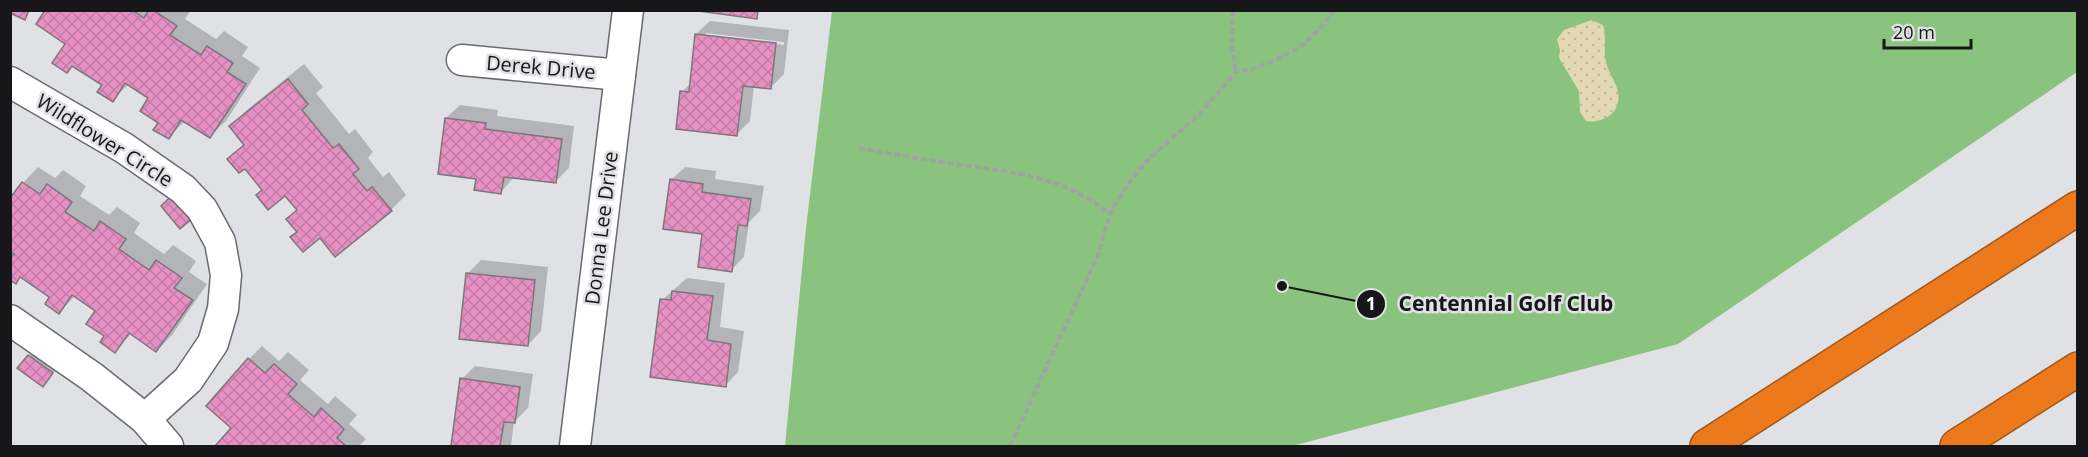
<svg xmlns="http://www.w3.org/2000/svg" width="2088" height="457" font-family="'Open Sans',sans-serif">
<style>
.green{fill:#8ac37d}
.sand{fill:url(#sand-dots)}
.shadow{fill:#0003;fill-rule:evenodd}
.building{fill:url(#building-cross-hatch);stroke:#7b7779;stroke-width:1.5}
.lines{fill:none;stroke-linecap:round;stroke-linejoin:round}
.street-casing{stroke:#696b6e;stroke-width:33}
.highway-casing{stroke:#a1571b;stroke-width:36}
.path{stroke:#a1a2a5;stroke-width:4;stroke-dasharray:6 3;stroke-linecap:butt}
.street{stroke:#fff;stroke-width:30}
.highway{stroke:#ec791c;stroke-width:33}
.labels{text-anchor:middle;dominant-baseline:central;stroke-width:5;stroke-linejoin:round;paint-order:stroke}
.street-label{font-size:20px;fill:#171719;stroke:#e0e1e5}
.leader{fill:none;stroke:#171719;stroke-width:2}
.callout-dot{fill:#171719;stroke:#e0e1e5;stroke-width:2}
.mark-label{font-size:18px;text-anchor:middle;font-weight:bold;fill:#fff}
.callout-label{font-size:21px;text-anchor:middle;font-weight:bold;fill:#171719;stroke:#e0e1e5;stroke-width:5;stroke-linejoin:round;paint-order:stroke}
</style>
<defs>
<pattern id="sand-dots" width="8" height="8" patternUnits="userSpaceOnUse" patternTransform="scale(1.5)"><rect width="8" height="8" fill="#e2d8b3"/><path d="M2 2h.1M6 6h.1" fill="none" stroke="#c1b999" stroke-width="1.8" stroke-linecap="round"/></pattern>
<pattern id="building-cross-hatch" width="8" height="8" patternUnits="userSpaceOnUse" patternTransform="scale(1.5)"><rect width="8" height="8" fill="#e690c3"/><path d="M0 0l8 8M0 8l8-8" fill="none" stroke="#c57ba7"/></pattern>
</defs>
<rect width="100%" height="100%" fill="#e0e1e5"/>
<polygon class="green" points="832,11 2077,11 2077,72 1678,344 1292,446 785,446 806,228"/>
<path class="sand" d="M1592 20 1603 25C1607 38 1603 49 1606 62 1608 71 1614 79 1617 88 1624 110 1606 124 1586 121L1580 112 1579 91 1559 58 1560 50 1557 39 1564 30Z"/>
<g class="shadow">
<polygon points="46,10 191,10 185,19 216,39 224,31 248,47 242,56 260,68 226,121 210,136 184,122 169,137 150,98 129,84 112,100 104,85 73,65 67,71 67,43"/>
<path d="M710 21 789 30 784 74 771 87 754 86 750 121 737 134 682 92 691 83 696 34ZM706 33 784 42V45L706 36Z"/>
<polygon points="304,64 323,87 316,93 349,134 355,129 373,152 368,158 383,177 389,172 406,195 391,210 320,236 298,232 288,219 298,209 286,194 264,190 245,167 229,159 245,143 231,126 247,110"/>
<polygon points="460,105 498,110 497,116 574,126 569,168 556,181 515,176 501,192 446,118"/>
<polygon points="38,167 55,178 63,170 86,186 80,196 109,215 117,207 140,223 134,233 164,254 173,245 196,261 189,272 207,284 172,335 156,351 132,333 115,351 106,335 97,310 76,295 59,312 51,296 21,276 15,282 16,254 23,183"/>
<polygon points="685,167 716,171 715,179 764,186 760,211 749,222 744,257 731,270 704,233 671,180"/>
<polygon points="481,260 548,267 541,331 528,345 468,273"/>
<polygon points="687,278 725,283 720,327 744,331 738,372 725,386 662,300"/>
<polygon points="262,346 279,361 288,352 309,370 300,380 328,404 335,396 357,415 349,424 366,439 359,446 217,446 233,428 249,359"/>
<polygon points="34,351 57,368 48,380 29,356"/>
<polygon points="475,366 533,374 528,408 514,422 511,446 452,446 462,379"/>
</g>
<g class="building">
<polygon points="10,10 29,10 25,20 10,13"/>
<polygon points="45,10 132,10 144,18 149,10 153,10 177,26 170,35 201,55 207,46 233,63 227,72 246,84 210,138 181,120 169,139 153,130 158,123 140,111 148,98 125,83 113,102 97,92 102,85 72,66 67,73 52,63 65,44 36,24"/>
<polygon points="691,10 758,10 757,19"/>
<polygon points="695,34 776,43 771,89 743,86 737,136 676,129 680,91 689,92"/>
<polygon points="288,79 308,104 302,110 333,148 339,144 359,169 353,174 367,191 372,187 392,211 335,257 320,238 303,252 290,237 297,232 286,219 297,210 285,196 268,210 256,195 262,190 245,169 239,173 227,159 244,145 229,126"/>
<polygon points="445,118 486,123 485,129 562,139 556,183 504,177 501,194 474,190 476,179 438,174"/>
<polygon points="670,179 703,184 702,192 751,199 747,226 738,225 732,272 698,267 702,234 663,229"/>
<polygon points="22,182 40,194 47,184 72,202 65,212 94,231 100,221 126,239 119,249 149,270 156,260 182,278 174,288 193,300 156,352 129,333 115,353 100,342 104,336 86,324 95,311 72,295 59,314 45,304 49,297 20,277 16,284 10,280 10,259 14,254 10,252 10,198"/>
<polygon points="173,194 193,218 180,229 161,206"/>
<polygon points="466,273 535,280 528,346 459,339"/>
<polygon points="672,291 713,296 707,340 731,344 726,387 650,377 660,299 671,300"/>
<polygon points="28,355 53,373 43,387 17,368"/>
<polygon points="248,358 265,373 274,364 297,384 288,394 314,417 321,408 344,429 337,438 346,446 215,446 231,428 206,406"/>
<polygon points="460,378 520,387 515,423 504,422 500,446 451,446"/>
</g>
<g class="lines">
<defs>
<g id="street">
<polyline points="462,60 620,75"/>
<polyline points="10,82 124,148 183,189 202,209 220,242 226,275 223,309 213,343 188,380 145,419"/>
<polyline points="10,320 92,377 145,419 168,446"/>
<polyline points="575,446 628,10"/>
</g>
<g id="highway">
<polyline points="1707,446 2078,208"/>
<polyline points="1957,446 2078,369"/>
</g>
</defs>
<use href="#street" class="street-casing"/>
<use href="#highway" class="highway-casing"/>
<g class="path">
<polyline points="1233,10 1232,47 1236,72"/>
<path d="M859 148C891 154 923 159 955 164 1012 172 1064 176 1110 214"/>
<polyline points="1010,446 1083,288 1098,254 1110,214 1123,191 1146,162 1198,115 1236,72 1252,69 1276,60 1303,45 1325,23 1333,10"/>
</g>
<use href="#street" class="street"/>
<use href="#highway" class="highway"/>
</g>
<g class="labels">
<g class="street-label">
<text transform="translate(541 67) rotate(5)">Derek Drive</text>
<text transform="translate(105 140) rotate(32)">Wildflower Circle</text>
<text transform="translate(601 228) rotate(-83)">Donna Lee Drive</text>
</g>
</g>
<path class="leader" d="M1282 286L1371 304"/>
<g class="callout-dot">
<circle cx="1282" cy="286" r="6"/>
<circle cx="1371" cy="304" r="15"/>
</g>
<g class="mark-label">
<text x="1371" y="310">1</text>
</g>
<g class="callout-label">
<text x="1506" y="311">Centennial Golf Club</text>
</g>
<rect width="2088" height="457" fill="none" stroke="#171719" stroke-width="24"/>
<path d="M1884 39v9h87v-9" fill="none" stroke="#171719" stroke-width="3"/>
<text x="1893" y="39" font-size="18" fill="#171719" stroke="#e0e1e5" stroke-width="4.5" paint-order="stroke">20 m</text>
</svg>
